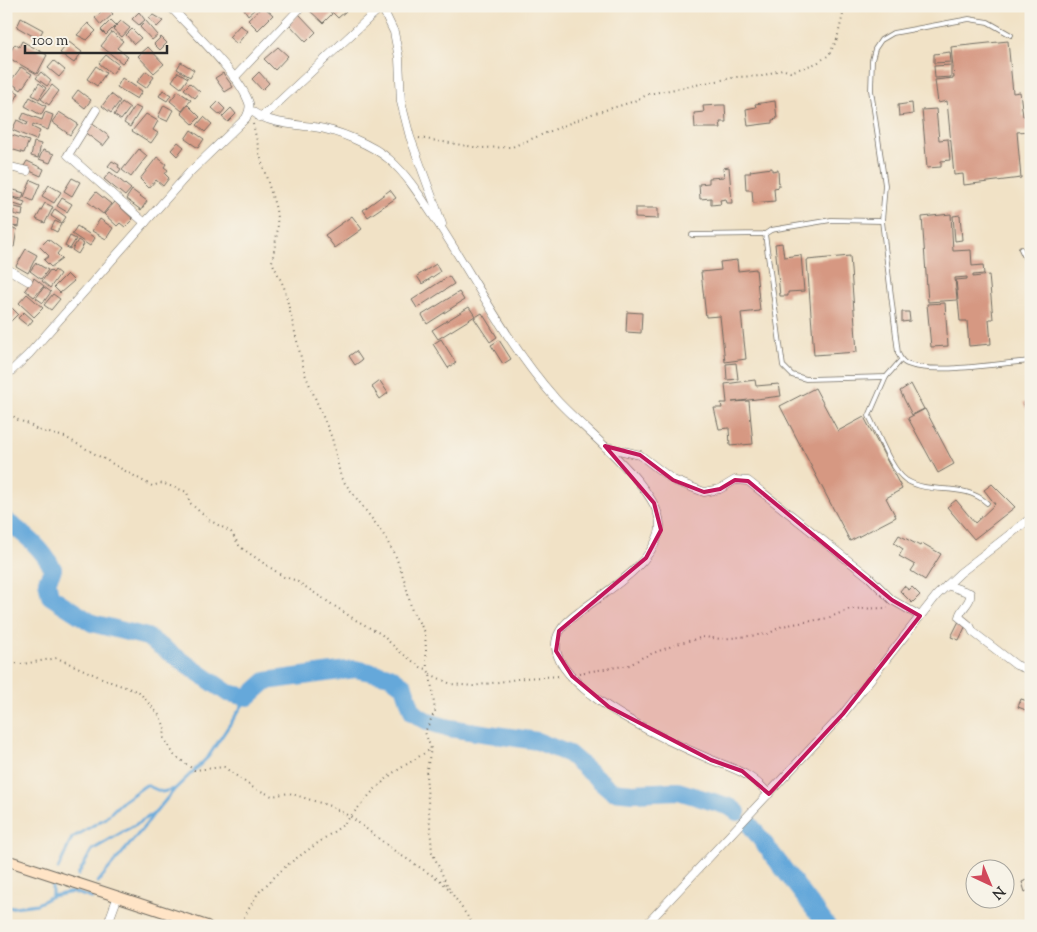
<svg xmlns="http://www.w3.org/2000/svg" width="1037" height="932" font-family="'Sorts Mill Goudy',serif">
<style>
.lines{fill:none;stroke-linecap:round;stroke-linejoin:round}
.stream{stroke:#65a8da;stroke-width:3}
.river{stroke:#65a8da;stroke-width:18}
.building{fill:#d69882}
.lane-casing{stroke:#706b61;stroke-width:5.5}
.street-casing{stroke:#706b61;stroke-width:9}
.secondary-casing{stroke:#706b61;stroke-width:12}
.path{stroke:#706b61;stroke-width:2;stroke-dasharray:1 4;stroke-linecap:butt}
.lane{stroke:#fff;stroke-width:4}
.street{stroke:#fff;stroke-width:8}
.secondary{stroke:#ffe4c6;stroke-width:10}
.marked{fill:#c2185b;fill-opacity:0.2;stroke:#c2185b;stroke-width:4;stroke-linejoin:round}
</style>
<rect width="100%" height="100%" fill="#f7f3e8"/>
<filter id="ink" filterUnits="userSpaceOnUse"><feTurbulence type="fractalNoise" baseFrequency=".02" numOctaves="2"/><feDisplacementMap in="SourceGraphic" scale="10" xChannelSelector="R" yChannelSelector="G"/><feConvolveMatrix kernelMatrix="1 2 1 2 8 2 1 2 1" color-interpolation-filters="sRGB"/></filter>
<filter id="wash" filterUnits="userSpaceOnUse"><feTurbulence type="fractalNoise" baseFrequency=".0096" numOctaves="4" result="noise"/><feDisplacementMap in="SourceGraphic" scale="20" xChannelSelector="R" yChannelSelector="G"/><feGaussianBlur stdDeviation="1.12" result="paint"/><feColorMatrix in="noise" values="0 0 0 0 0 0 0 0 0 0 0 0 0 0 0 0 0 1.4 0 .05"/><feComposite in="paint" operator="in"/></filter>
<g filter="url(#wash)">
<rect width="100%" height="100%" fill="#f1e2c6"/>
<g class="lines">
<g class="stream">
<polyline points="58,869 72,838 104,819 123,801 146,785 162,792 175,789 208,757 248,697"/>
<polyline points="78,875 92,850 155,813 174,790"/>
<path d="M98 882C116 859 136 839 153 815"/>
<polyline points="52,896 73,892 92,898"/>
<polyline points="6,908 37,904 52,896 52,885"/>
</g>
<g class="river">
<path d="M6 521C26 535 42 548 53 569L47 581 50 596 92 623 147 637 228 693 248 697 266 681 355 669 390 676 404 686 413 713 429 722 449 728 537 741 569 754 612 791 633 793 678 791 730 807 737 812"/>
<polyline points="750,825 827,926"/>
</g>
</g>
<g id="blocks">
<g class="building">
<polygon points="242,6 252,6 255,9 248,15"/>
<polygon points="263,6 273,15 258,30 248,20"/>
<polygon points="309,6 325,6 332,14 323,23 307,8"/>
<polygon points="341,6 346,11 338,18 331,11"/>
<polygon points="107,7 113,14 101,25 95,18"/>
<polygon points="139,12 145,20 139,25 132,19"/>
<polygon points="299,14 316,32 306,42 289,24"/>
<polygon points="153,15 163,21 157,27 149,18"/>
<polygon points="21,18 43,30 38,39 17,27"/>
<polygon points="111,20 116,25 106,35 101,30"/>
<polygon points="121,21 130,28 122,37 113,29"/>
<polygon points="146,21 158,35 152,40 140,27"/>
<polygon points="88,23 96,31 87,40 77,35"/>
<polygon points="240,25 248,31 237,44 229,37"/>
<polygon points="132,29 141,38 134,44 126,35"/>
<polygon points="112,32 123,41 117,48 128,57 122,63 101,46"/>
<polygon points="161,37 167,43 160,50 154,44"/>
<polygon points="22,41 47,55 37,74 7,57 15,44 19,47"/>
<polygon points="1008,41 1013,93 1020,92 1023,116 1031,115 1031,131 1017,132 1021,178 964,185 963,174 954,175 947,101 938,103 935,80 954,78 951,47"/>
<polygon points="69,42 82,52 74,63 60,53"/>
<polygon points="148,47 164,64 154,73 138,56"/>
<polygon points="278,47 288,56 275,70 264,59"/>
<polygon points="950,52 951,62 934,63 934,54"/>
<polygon points="106,55 119,65 112,74 99,63"/>
<polygon points="54,61 65,70 59,77 48,68"/>
<polygon points="181,62 194,70 190,77 177,69"/>
<polygon points="951,65 951,77 935,78 934,66"/>
<polygon points="96,66 106,73 97,86 87,79"/>
<polygon points="21,67 32,74 21,90 10,82"/>
<polygon points="146,71 154,77 146,88 137,82"/>
<polygon points="41,72 51,81 47,86 36,78"/>
<polygon points="178,72 188,78 181,88 172,81"/>
<polygon points="259,72 269,83 262,90 252,79"/>
<polygon points="223,73 233,87 225,92 215,78"/>
<polygon points="122,78 142,91 137,99 117,87"/>
<polygon points="39,83 46,88 39,99 32,95"/>
<polygon points="190,83 200,92 195,98 184,89"/>
<polygon points="52,85 59,91 49,105 41,99"/>
<polygon points="11,89 19,93 13,104 6,100 6,93 8,94"/>
<polygon points="78,90 91,100 85,108 72,98"/>
<polygon points="163,90 171,95 167,101 159,96"/>
<polygon points="178,91 191,100 182,111 170,101"/>
<polygon points="111,94 120,101 111,113 102,106"/>
<polygon points="30,97 46,106 41,115 25,106"/>
<polygon points="775,101 777,119 772,120 772,123 748,126 746,109 756,107 755,104"/>
<polygon points="122,102 130,108 121,120 114,115"/>
<polygon points="218,102 225,109 220,115 212,108"/>
<polygon points="912,103 913,114 899,116 898,105"/>
<polygon points="164,105 173,110 167,121 158,117"/>
<polygon points="188,105 200,117 193,124 181,113"/>
<polygon points="719,105 725,105 726,122 720,122 721,128 695,128 694,113 704,112 703,106"/>
<polygon points="135,106 141,109 130,127 124,123"/>
<polygon points="231,108 236,114 228,122 222,117"/>
<polygon points="936,109 939,140 948,139 950,160 941,161 941,167 927,168 922,110"/>
<polygon points="45,112 53,115 48,130 33,124 32,127 40,131 36,140 12,130 17,120 27,125 28,122 21,119 24,113 42,120"/>
<polygon points="59,112 78,124 70,135 52,122"/>
<polygon points="146,114 158,121 153,130 158,133 151,143 132,131"/>
<polygon points="204,117 212,124 205,132 197,125"/>
<polygon points="90,122 110,137 103,146 83,131"/>
<polygon points="191,130 204,139 198,148 185,139"/>
<polygon points="12,135 29,141 24,153 7,148"/>
<polygon points="34,142 41,144 38,158 31,156"/>
<polygon points="178,142 184,147 177,156 171,150"/>
<polygon points="139,149 147,156 131,177 122,170"/>
<polygon points="43,150 54,154 50,163 39,159"/>
<polygon points="157,157 166,164 164,167 168,170 165,174 169,178 163,186 156,180 149,188 140,179"/>
<polygon points="27,161 44,169 41,176 23,168"/>
<polygon points="112,161 119,165 118,167 121,169 118,173 108,166"/>
<polygon points="729,167 732,203 727,203 726,199 720,200 721,204 711,205 711,198 700,199 699,184 709,183 709,178 724,177 723,168"/>
<polygon points="772,168 772,171 778,170 779,187 774,188 775,201 753,203 752,190 746,190 745,173 751,173 750,171"/>
<polygon points="110,172 131,189 125,196 104,179"/>
<polygon points="72,178 80,182 72,196 64,191"/>
<polygon points="31,180 40,184 33,201 24,197"/>
<polygon points="49,185 61,192 54,203 42,196"/>
<polygon points="14,190 24,193 22,199 12,197"/>
<polygon points="132,190 147,201 141,210 126,199"/>
<polygon points="390,190 396,198 368,217 363,210"/>
<polygon points="96,192 111,204 103,214 88,202"/>
<polygon points="13,198 25,202 23,207 11,203"/>
<polygon points="62,198 72,204 67,212 57,206"/>
<polygon points="115,202 133,219 125,227 120,223 117,226 104,214"/>
<polygon points="45,203 53,207 45,223 36,219"/>
<polygon points="15,207 23,209 22,216 13,214"/>
<polygon points="635,208 658,208 658,219 635,218"/>
<polygon points="55,209 66,217 62,223 51,216"/>
<polygon points="951,214 953,251 971,250 972,266 983,265 984,274 973,275 973,277 989,275 993,319 989,319 991,344 969,346 967,321 960,321 956,280 967,279 967,277 955,278 957,300 928,302 922,217"/>
<polygon points="960,215 962,240 955,241 953,216"/>
<polygon points="352,216 362,229 335,248 325,235"/>
<polygon points="12,218 20,220 19,227 11,226"/>
<polygon points="100,219 113,228 106,239 92,231"/>
<polygon points="55,221 61,224 57,232 51,229"/>
<polygon points="77,226 95,238 90,246 72,234"/>
<polygon points="6,228 17,229 14,247 6,246"/>
<polygon points="70,236 76,239 70,249 65,246"/>
<polygon points="48,239 61,249 57,254 62,259 51,267 44,260 49,256 40,247"/>
<polygon points="78,240 84,244 78,254 72,250"/>
<polygon points="782,243 784,257 801,255 804,291 788,292 788,296 780,296 775,244"/>
<polygon points="26,249 37,255 28,273 16,266"/>
<polygon points="850,256 857,352 814,355 807,260"/>
<polygon points="737,260 738,271 756,269 760,311 741,313 746,359 725,362 720,316 706,317 701,272 721,270 720,262"/>
<polygon points="36,263 48,270 41,279 30,271"/>
<polygon points="436,264 440,272 422,284 417,276"/>
<polygon points="50,270 53,273 55,270 60,274 50,288 42,281"/>
<polygon points="67,274 74,281 60,293 54,287"/>
<polygon points="449,276 454,284 417,308 412,300"/>
<polygon points="34,278 44,286 34,297 25,290"/>
<polygon points="44,287 51,292 43,303 36,298"/>
<polygon points="459,292 464,300 427,324 422,315"/>
<polygon points="27,294 43,308 34,317 19,303"/>
<polygon points="53,294 60,299 51,310 44,305"/>
<polygon points="945,303 948,346 931,347 927,304"/>
<polygon points="469,307 475,316 438,339 432,330"/>
<polygon points="12,308 18,314 9,323 6,321 6,314"/>
<polygon points="24,312 33,320 28,326 18,318"/>
<polygon points="627,312 642,313 641,333 626,332"/>
<polygon points="902,312 909,312 910,321 902,322"/>
<polygon points="482,313 497,337 490,342 474,318"/>
<polygon points="441,339 456,363 448,368 433,344"/>
<polygon points="499,340 511,359 503,364 491,345"/>
<polygon points="356,351 362,360 355,365 349,356"/>
<polygon points="736,363 738,379 727,380 726,364"/>
<polygon points="755,380 756,386 779,384 781,396 732,402 749,401 753,444 730,446 729,428 719,429 714,408 722,408 721,403 727,403 725,384"/>
<polygon points="380,381 388,393 380,399 372,387"/>
<polygon points="911,384 924,409 912,415 900,391"/>
<polygon points="815,388 838,431 864,417 902,489 886,498 896,517 850,541 780,406"/>
<polygon points="1031,399 1031,416 1023,403"/>
<polygon points="925,409 954,464 938,473 908,418"/>
<polygon points="992,484 1015,507 974,539 947,507 956,500 975,523 995,504 984,490"/>
<polygon points="899,535 920,546 922,543 941,554 925,580 911,571 915,565 899,556 903,549 894,543"/>
<polygon points="904,586 909,590 912,587 920,595 912,603 900,591"/>
<polygon points="959,621 966,625 959,640 951,637"/>
<polygon points="1021,699 1031,702 1031,712 1018,707"/>
<polygon points="1031,878 1031,889 1025,892 1022,882"/>
</g>
</g>
</g>
<g filter="url(#ink)">
<use href="#blocks" fill-opacity="0" stroke="#706b61" stroke-width="1"/>
<g class="lines">
<defs>
<g id="lane">
<path d="M1011 35 988 22 969 19 893 33 881 40 875 49 872 60 871 90 885 185 882 221 898 353C900 358 902 362 907 364 934 375 1000 363 1031 361"/>
<polyline points="765,234 783,366 792,375 806,379 886,377"/>
<polyline points="692,235 765,234 771,230 831,220 882,221"/>
<polyline points="1021,249 1031,270"/>
<path d="M901 360 886 377 869 416C878 433 891 470 906 480 932 496 962 481 987 503"/>
</g>
<g id="street">
<polyline points="382,7 394,32 399,58 401,102 410,137 442,224"/>
<polyline points="234,78 302,6"/>
<polyline points="96,110 68,155 145,223"/>
<path d="M250 110C269 124 291 124 314 127 337 130 373 145 390 160 410 178 423 201 438 223 476 281 508 345 554 397 578 426 671 494 659 533 649 567 609 589 582 610 574 616 565 622 560 631 554 641 555 651 560 661 582 702 669 742 712 760 737 770 750 773 769 794"/>
<polyline points="259,117 268,112 382,6"/>
<polyline points="6,166 27,171"/>
<polyline points="6,268 28,281"/>
<path d="M6 376 29 354 189 173 246 118C248 113 251 109 249 103 240 75 191 30 170 6"/>
<polyline points="606,447 640,455 673,480 704,492 720,489 735,480 748,481 869,577 892,600 920,616"/>
<path d="M947 585 970 593C972 603 961 607 959 617L970 626 973 632 1016 665 1024 668 1031 667"/>
<polyline points="107,926 118,896"/>
<polyline points="645,926 843,714 937,595 960,573 1031,518"/>
</g>
<polyline id="secondary" points="6,860 207,926"/>
</defs>
<use href="#lane" class="lane-casing"/>
<use href="#street" class="street-casing"/>
<use href="#secondary" class="secondary-casing"/>
<g class="path">
<polyline points="253,124 262,163 276,209 278,228 272,262 284,287 305,374 332,438 341,478 382,532 396,557 405,582 412,611 425,632 427,669"/>
<polyline points="419,138 480,148 512,147 592,114 632,102 649,94 737,77 762,76 782,69 790,72 817,63 829,55 837,39 845,6"/>
<polyline points="6,410 18,420 29,424 37,430 65,437 152,486 162,483 187,492 190,503 209,520 231,532 240,547 284,577 295,580 354,619 381,634 400,652 422,668 427,669 430,674 435,711 425,732 431,749 426,774 432,852 449,889"/>
<polyline points="6,662 23,664 57,658 111,682 139,692 159,715 165,727 164,738 174,755 194,770 224,767 252,787 272,796 289,793 330,806 351,817 396,852 441,881 449,889 474,926"/>
<polyline points="579,673 630,665 643,657 680,643 704,637 721,639 768,634 782,626 828,618 850,609 888,608"/>
<polyline points="430,674 451,684 473,686 524,678 560,676"/>
<polyline points="239,926 258,893 287,865 343,825 374,790 393,773 431,749"/>
</g>
<use href="#lane" class="lane"/>
<use href="#street" class="street"/>
<use href="#secondary" class="secondary"/>
</g>
</g>
<path class="marked" d="M605 446 640 455 673 480 704 492 720 489 735 480 748 481 892 600 920 616 843 714 769 794 742 771 711 760 609 707 572 676 556 651 559 631 646 558 661 530 654 503Z"/>
<rect width="1037" height="932" fill="none" stroke="#f7f3e8" stroke-width="25"/>
<g transform="translate(990 884) rotate(136)"><circle r="24" fill="#f7f3e8" stroke="#a5a39c"/>
<path d="M0-4L9 19L0 12L-9 19Z" fill="#d1495b"/>
<text y="-8" font-size="14" font-weight="bold" text-anchor="middle" fill="#2b2b2b">N</text>
</g>
<path d="M25 45v8h142v-8" fill="none" stroke="#2b2b2b" stroke-width="2.5"/>
<text x="32" y="45" font-size="15" fill="#2b2b2b" stroke="#f7f3e8" stroke-width="4" paint-order="stroke">100 m</text>
</svg>
